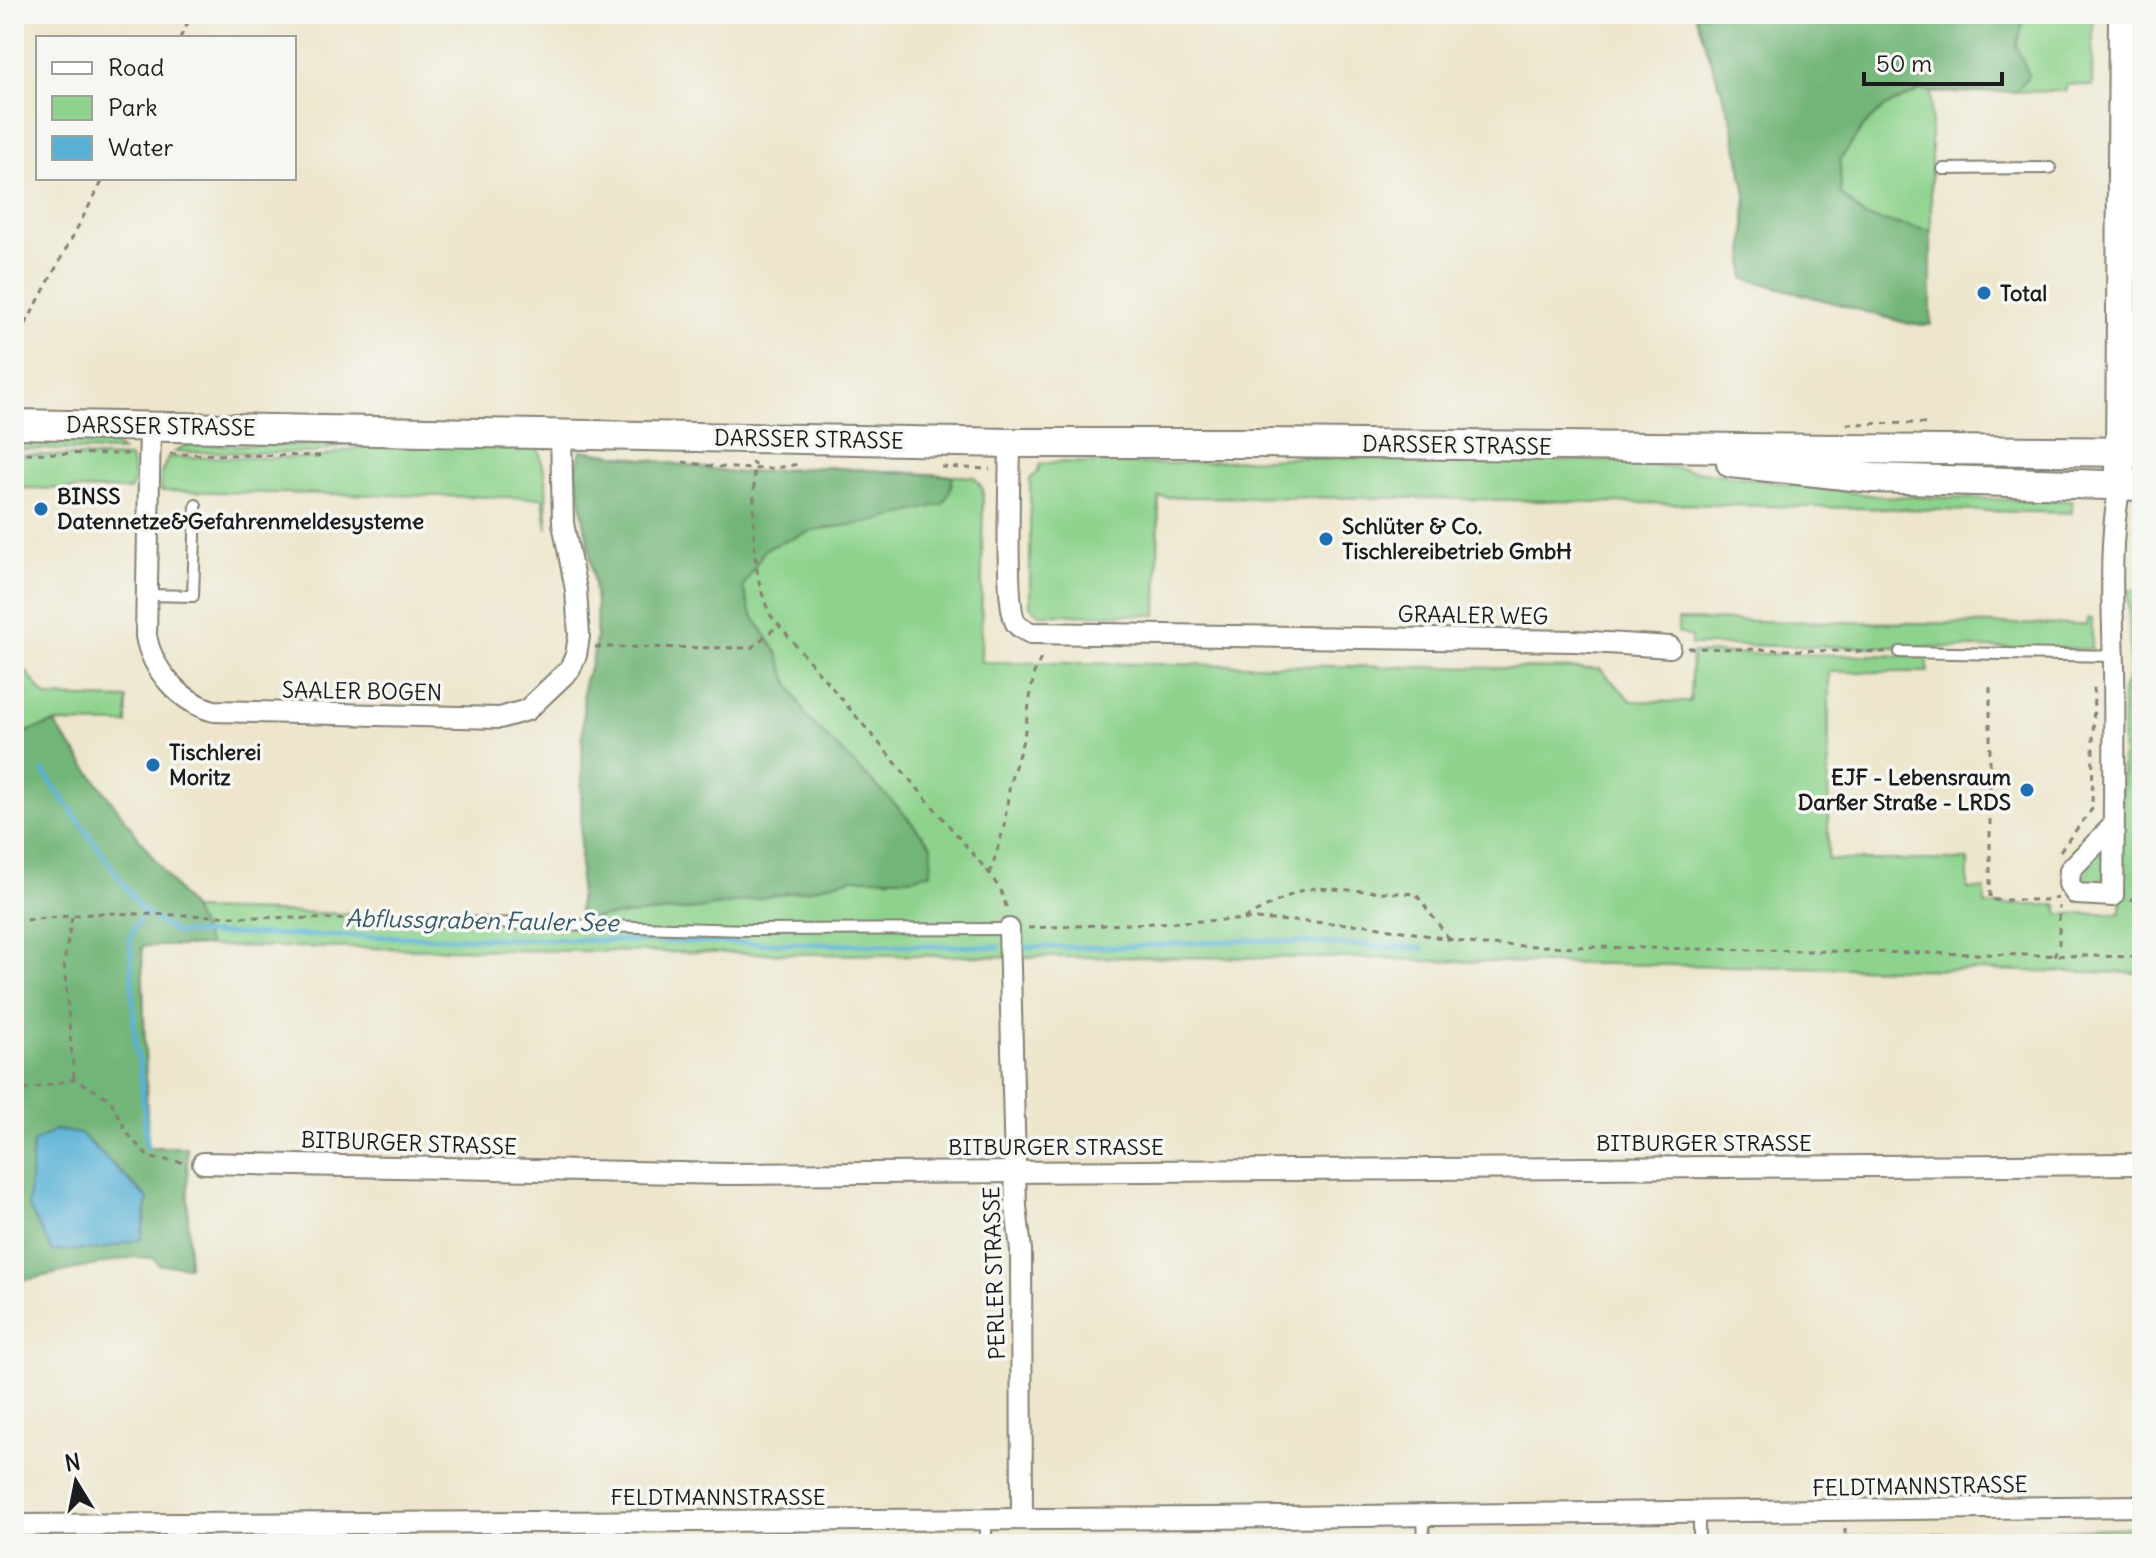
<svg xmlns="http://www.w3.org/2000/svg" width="2156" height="1558" font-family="Delius,sans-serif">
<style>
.green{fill:#8ed38d;stroke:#557854;stroke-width:2}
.forest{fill:#72b578;stroke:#47684a;stroke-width:2;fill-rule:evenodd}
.water{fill:#58b1d5;stroke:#3a6678;stroke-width:2}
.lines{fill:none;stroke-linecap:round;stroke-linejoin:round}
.stream{stroke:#58b1d5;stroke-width:5}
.lane-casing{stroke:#848174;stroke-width:14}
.street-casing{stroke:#848174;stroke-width:24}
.secondary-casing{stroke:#848174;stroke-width:32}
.path{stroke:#848174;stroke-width:3;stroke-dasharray:6 6;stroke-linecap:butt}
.lane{stroke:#fff;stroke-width:10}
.street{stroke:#fff;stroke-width:20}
.secondary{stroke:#fff;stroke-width:28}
.poi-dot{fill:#1f6fb2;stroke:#f6f6f2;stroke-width:3}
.labels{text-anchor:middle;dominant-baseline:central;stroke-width:7;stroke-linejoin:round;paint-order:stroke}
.poi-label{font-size:22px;font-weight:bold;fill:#1c1c1c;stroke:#f6f6f2;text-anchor:start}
.street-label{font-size:22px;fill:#1c1c1c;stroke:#f6f6f2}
.water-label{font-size:24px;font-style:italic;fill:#345866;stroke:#f6f6f2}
</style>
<rect width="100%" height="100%" fill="#f6f6f2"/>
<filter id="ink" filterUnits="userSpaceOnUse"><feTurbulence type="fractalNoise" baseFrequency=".0125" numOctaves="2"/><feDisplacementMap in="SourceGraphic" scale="16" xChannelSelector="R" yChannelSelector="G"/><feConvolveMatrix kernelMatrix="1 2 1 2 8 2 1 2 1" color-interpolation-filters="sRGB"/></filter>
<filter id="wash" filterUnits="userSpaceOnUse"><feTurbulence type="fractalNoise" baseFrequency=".006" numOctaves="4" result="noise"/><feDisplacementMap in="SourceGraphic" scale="32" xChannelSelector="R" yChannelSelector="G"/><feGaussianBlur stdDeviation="1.8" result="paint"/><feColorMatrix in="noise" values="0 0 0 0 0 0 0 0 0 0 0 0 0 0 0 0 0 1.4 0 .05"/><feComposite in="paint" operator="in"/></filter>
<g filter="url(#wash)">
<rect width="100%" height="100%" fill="#ede6cc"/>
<g class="green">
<polygon points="1695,14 2093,14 2092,86 2066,84 2066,91 1931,93 1931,325 1910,324 1744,278 1746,194 1732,121"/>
<polygon points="348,441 359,441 313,453 175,452 186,445 324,445"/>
<polygon points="14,442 112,443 122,451 14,449"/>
<polygon points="363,446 538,447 546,477 547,529 543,498 161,491 161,474 168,457 317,458"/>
<path d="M581 450 739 473 824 467 974 477 983 489 981 662 1600 669 1632 701 1690 702 1692 653 1927 656 1928 672H1829L1828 860H1968V889H1985V905H2057L2059 914 2121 913 2123 691 2130 672 2128 590 2142 591V973L1426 961 1382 958 1031 957 209 946 192 910 579 919 584 680C614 631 582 526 576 471Z"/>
<polygon points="14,454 130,458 135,480 130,490 14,488"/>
<polygon points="1305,457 1625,461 1877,496 2072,501 2072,513 1418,498 1159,497 1157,615 1039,614 1030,606 1030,479 1038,472 1039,465 1055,462 1162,464"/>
<polygon points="2087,618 2092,619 2092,649 1691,645 1691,637 1678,633 1678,620 2086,625"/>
<polygon points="14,656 46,697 127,699 127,724 55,723 14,736"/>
<polygon points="2107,847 2104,884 2100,888 2084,889 2078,881 2081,866"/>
<polygon points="2142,1527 2142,1544 1848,1544 1848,1537"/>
</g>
<g class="forest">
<polygon points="1695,14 2026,14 2016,46 2029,75 2016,92 1931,92 1921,90 1883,108 1863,127 1840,160 1841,194 1865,217 1931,231 1931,325 1910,324 1744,278 1746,194 1732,121"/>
<path d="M581 450 739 473 824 467 953 476 950 492 943 504 872 522 814 530 765 549 743 587 750 611 778 654 789 683 807 718 899 808 932 846 931 873 911 878H853L811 889 698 909 579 919 584 680C614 632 582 526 576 471Z"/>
<path d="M54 723 192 910 209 946H142L148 1147H187L189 1266 160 1265 153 1258 133 1257 25 1280 14 1242V736ZM81 1134 148 1198 141 1239Z"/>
</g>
<polygon class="water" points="55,1130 81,1134 148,1199 141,1239 102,1249 52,1251 28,1206 33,1143"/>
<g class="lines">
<g class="stream">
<polyline points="43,771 143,911 176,933 999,947"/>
<polyline points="143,911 130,938 135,1043 140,1066 147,1147"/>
<polyline points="1025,947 1118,947 1249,940 1422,948"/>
</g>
</g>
</g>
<g filter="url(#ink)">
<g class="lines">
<defs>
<g id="lane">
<polyline points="1943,169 2050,168"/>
<polyline points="146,595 193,596 196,505"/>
<polyline points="1900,652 2114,656"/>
<polyline points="419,921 748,930 1009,929"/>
<polyline points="1423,1515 1424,1544"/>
<polyline points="986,1519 986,1544"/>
<polyline points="1699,1544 1699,1512"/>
</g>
<g id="street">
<path d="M150 426 146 636C152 670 180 702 214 711L500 718 527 710 570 669 576 655 579 636 576 590 563 523 561 433"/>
<path d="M1010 443C1010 472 1004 606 1016 623 1020 629 1025 630 1031 633L1575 641 1670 647"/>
<path d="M2113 826 2070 870 2069 884 2076 894 2113 896C2114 820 2115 745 2114 669 2113 609 2108 545 2120 486"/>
<polyline points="1009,929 1016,1207 1021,1250 1022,1519"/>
<polyline points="203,1163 728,1174 2142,1164"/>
<polyline points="14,1525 1212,1518 2142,1506"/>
</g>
<g id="secondary">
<polyline points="14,424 1010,443 1259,443 2142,452"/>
<polyline points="1731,463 1872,478 2142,486"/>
<polyline points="2120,469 2123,14"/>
</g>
</defs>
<use href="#lane" class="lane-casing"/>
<use href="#street" class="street-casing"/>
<use href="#secondary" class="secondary-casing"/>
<g class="path">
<polyline points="180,38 192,14"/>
<polyline points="14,313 28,320"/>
<polyline points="14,346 104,178"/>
<polyline points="1847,424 1918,423 1931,425"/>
<polyline points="14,453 130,454"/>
<polyline points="170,454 318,456 326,454"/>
<path d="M683 462C722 468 764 473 802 463"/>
<path d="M751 463H754C755 513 748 570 771 616L990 874 1001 891 1007 909"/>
<polyline points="941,467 990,469"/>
<polyline points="595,647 751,648 779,625"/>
<polyline points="1688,648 1888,652"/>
<polyline points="2133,685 2142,693"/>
<polyline points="1990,687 1990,900 2049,900 2058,898"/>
<polyline points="2060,851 2092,809 2094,685"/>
<polyline points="990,874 1004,827 1010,783 1024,737 1034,673 1042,656"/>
<polyline points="2130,899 2142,901"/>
<polyline points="72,917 64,963 74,1079"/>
<polyline points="1244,918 1299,891 1316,888 1416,894 1450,940"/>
<polyline points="14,921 102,913 406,921"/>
<polyline points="1028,928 1254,919 1368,925 1482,945 2142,957"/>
<polyline points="2054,956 2059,944 2059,906"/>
<polyline points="14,1098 21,1091 74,1079 110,1099 127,1133 149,1158 183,1162"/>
<polyline points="1845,1528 1845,1544"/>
<polyline points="1536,1534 1536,1544"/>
</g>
<use href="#lane" class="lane"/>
<use href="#street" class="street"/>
<use href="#secondary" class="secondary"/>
</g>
</g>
<g class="poi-dot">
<circle cx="1984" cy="293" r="8"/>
<circle cx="41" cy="509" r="8"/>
<circle cx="1326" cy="539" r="8"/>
<circle cx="153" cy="765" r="8"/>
<circle cx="2027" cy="790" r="8"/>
</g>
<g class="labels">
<g class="poi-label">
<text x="2000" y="293">Total</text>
<text x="57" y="496">BINSS<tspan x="57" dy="25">Datennetze&amp;Gefahrenmeldesysteme</tspan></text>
<text x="1342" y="526">Schlüter &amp; Co.<tspan x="1342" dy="25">Tischlereibetrieb GmbH</tspan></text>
<text x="169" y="752">Tischlerei<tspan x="169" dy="25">Moritz</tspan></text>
<text x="2011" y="777" text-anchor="end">EJF - Lebensraum<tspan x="2011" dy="25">Darßer Straße - LRDS</tspan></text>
</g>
<g class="street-label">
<text transform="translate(161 426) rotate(1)">DARSSER STRASSE</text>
<text transform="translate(809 439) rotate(1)">DARSSER STRASSE</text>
<text transform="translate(1457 445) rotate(1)">DARSSER STRASSE</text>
<text transform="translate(1473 615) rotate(1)">GRAALER WEG</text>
<text transform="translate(362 691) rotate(1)">SAALER BOGEN</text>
<text transform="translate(409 1143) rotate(2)">BITBURGER STRASSE</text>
<text x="1704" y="1143">BITBURGER STRASSE</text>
<text x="1056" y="1147">BITBURGER STRASSE</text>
<text transform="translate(994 1273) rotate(-92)">PERLER STRASSE</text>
<text transform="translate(1920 1486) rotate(-1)">FELDTMANNSTRASSE</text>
<text x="718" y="1497">FELDTMANNSTRASSE</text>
</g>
<g class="water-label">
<text transform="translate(482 920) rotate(1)">Abflussgraben Fauler See</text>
</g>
</g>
<rect width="2156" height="1558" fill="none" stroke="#f6f6f2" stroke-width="48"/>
<rect x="36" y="36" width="260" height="144" fill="#f6f6f2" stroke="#9f9f9c" stroke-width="2"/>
<rect x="52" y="62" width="40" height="12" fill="#ffffff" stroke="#9f9f9c" stroke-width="2"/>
<text x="108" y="76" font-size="24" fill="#1c1c1c">Road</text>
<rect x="52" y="96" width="40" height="24" fill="#8ed38d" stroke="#9f9f9c" stroke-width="2"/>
<text x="108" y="116" font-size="24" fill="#1c1c1c">Park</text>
<rect x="52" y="136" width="40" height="24" fill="#58b1d5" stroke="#9f9f9c" stroke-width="2"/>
<text x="108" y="156" font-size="24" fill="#1c1c1c">Water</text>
<g transform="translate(76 1482) rotate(350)" stroke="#f6f6f2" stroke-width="6" paint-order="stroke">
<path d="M0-6L14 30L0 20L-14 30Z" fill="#1c1c1c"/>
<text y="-12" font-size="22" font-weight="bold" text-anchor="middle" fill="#1c1c1c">N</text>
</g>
<path d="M1864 72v12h138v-12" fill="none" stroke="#1c1c1c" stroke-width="4"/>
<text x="1876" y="72" font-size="24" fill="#1c1c1c" stroke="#f6f6f2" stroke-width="6" paint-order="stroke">50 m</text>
</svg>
